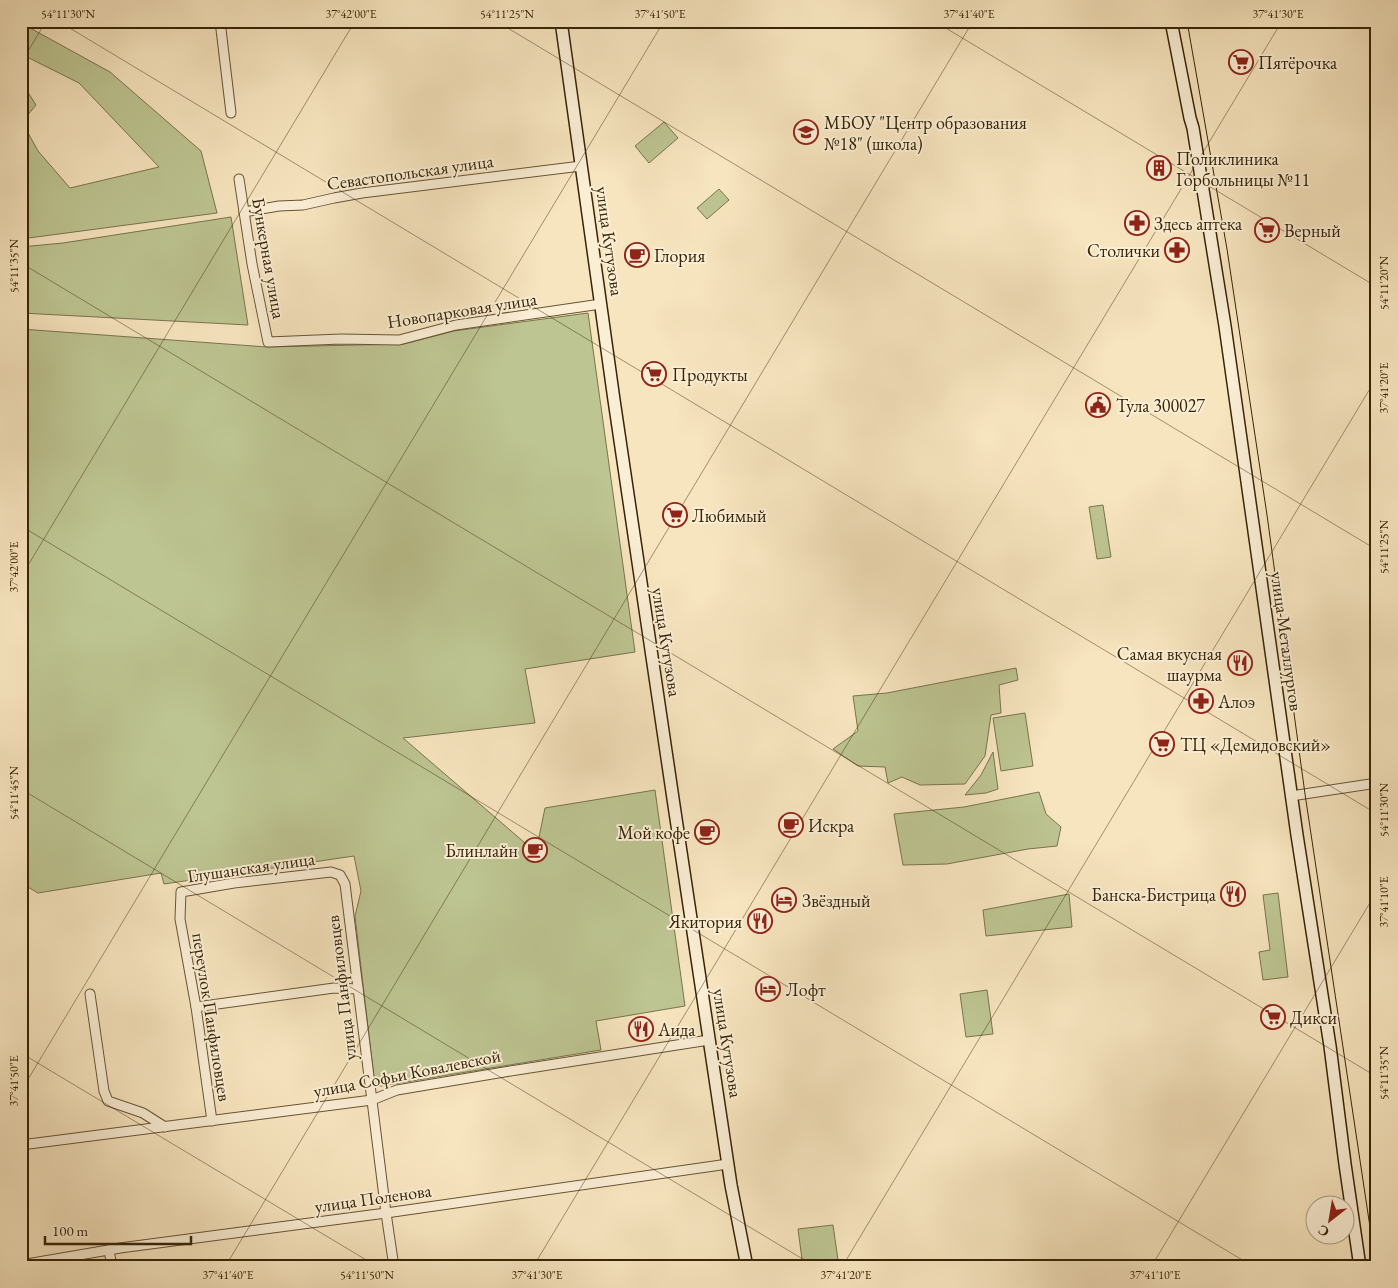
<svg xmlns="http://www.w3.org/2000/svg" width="1398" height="1288" font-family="'EB Garamond',serif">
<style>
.green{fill:#bdc592;stroke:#7a744c}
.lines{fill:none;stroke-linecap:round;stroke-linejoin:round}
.minor-casing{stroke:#685434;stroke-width:11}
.secondary-casing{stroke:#382406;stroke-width:14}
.minor{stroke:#faeed5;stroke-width:9}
.secondary{stroke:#faeed5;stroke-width:11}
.tram{stroke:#382406;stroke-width:1}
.ticks{fill:none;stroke:#382406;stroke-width:1;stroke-opacity:0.45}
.labels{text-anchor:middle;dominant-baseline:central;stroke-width:4;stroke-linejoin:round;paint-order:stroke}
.poi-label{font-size:18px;fill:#382406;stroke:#faeed5;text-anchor:start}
.street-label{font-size:18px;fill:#382406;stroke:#faeed5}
.neatline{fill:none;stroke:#382406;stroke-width:2}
.ticks-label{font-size:12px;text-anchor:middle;fill:#382406}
</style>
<rect width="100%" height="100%" fill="#f7e5bf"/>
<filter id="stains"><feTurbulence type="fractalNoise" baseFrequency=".004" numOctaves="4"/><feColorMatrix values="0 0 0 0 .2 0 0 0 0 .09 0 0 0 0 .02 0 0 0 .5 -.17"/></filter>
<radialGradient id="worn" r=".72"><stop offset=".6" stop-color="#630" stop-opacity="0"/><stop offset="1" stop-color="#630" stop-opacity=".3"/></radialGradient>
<g class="green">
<polygon points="21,23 110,72 201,151 217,213 21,239 21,86 24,86 36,105 22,122 38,151 70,188 159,167 79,83 21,54"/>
<polygon points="664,122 678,138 649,163 635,146"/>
<polygon points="719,189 729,200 707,219 697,208"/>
<polygon points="231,217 248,325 21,313 21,247 63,243"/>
<polygon points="588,313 635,652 525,669 535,723 403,738 532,849 537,847 545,808 655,790 685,1006 596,1021 601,1050 375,1087 355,916 361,891 354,856 164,884 161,873 38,893 21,883 21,329 267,347 404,344 454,331"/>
<polygon points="1103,505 1111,557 1097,559 1089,507"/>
<polygon points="1016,668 1018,680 999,685 1001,713 991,715 985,756 965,784 920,785 902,777 888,783 885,767 858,766 833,749 858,731 853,696 887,693"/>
<polygon points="1025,713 1033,766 1001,771 993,718"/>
<polygon points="993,752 998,789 986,793 965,795 981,775"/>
<polygon points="1039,792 1046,814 1061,827 1057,846 1028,849 947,864 903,865 894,814 964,807"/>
<polygon points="1278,893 1288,977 1263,980 1259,952 1270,950 1263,895"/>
<polygon points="1069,894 1072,927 986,936 983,910"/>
<polygon points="987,990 993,1034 966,1037 960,994"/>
<polygon points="833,1225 839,1267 803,1267 798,1229"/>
</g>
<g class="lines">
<defs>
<g id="minor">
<polyline points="220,21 231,113"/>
<polyline points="239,179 252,264 268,342 341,339 399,340 456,325 601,304"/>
<polyline points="244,212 279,206 303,205 334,198 362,193 581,166"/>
<polyline points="1291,796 1377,783"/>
<polyline points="90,994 104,1091 108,1101 143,1113 165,1127"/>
<polyline points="196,1007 334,988 358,989"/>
<polyline points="212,1121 196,1007 180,919 181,892 234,883 331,872 340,875 345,884 386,1213 394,1267"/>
<polyline points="21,1145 372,1100 397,1090 504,1072 709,1040"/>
<polyline points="109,1250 112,1267"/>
<polyline points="21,1265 120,1248 386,1213 728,1164"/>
</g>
<g id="secondary">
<polyline points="561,21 614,400 675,812 731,1185 747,1267"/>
<polyline points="1171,21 1190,118 1193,128 1225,326 1297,835 1330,1046 1345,1164 1360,1267"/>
</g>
</defs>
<use href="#minor" class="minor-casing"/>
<use href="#secondary" class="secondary-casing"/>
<use href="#minor" class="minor"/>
<use href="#secondary" class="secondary"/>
<polyline class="tram" points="1187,21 1227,249 1267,515 1305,794 1376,1267"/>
</g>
<path class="ticks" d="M58 21 1377 814M496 21 1377 550M934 21 1377 287M1373 21 1377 24M21 63 46 21M21 263 1377 1077M21 526 1254 1267M21 577 355 21M21 789 816 1267M21 1053 378 1267M21 1091 664 21M225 1267 973 21M533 1267 1282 21M842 1267 1377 377M1151 1267 1377 891"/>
<defs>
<symbol id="supermarket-ring" viewBox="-11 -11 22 22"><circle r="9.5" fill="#faeed5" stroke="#8f2418" stroke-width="1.5"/><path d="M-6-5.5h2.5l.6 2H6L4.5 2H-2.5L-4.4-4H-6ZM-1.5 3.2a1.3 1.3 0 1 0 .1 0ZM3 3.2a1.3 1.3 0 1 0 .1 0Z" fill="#8f2418"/></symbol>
<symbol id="school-ring" viewBox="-11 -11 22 22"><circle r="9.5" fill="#faeed5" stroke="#8f2418" stroke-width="1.5"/><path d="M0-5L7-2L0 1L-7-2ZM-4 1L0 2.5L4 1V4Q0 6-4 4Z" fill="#8f2418"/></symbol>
<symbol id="building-ring" viewBox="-11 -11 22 22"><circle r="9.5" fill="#faeed5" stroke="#8f2418" stroke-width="1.5"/><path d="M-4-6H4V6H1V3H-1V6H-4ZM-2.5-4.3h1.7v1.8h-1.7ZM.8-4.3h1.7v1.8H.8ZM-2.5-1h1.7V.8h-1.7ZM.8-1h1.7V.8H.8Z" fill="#8f2418"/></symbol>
<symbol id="pharmacy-ring" viewBox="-11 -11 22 22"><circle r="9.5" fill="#faeed5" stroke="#8f2418" stroke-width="1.5"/><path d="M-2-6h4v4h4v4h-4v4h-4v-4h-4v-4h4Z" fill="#8f2418"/></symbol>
<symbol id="cafe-ring" viewBox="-11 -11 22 22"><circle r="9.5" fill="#faeed5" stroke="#8f2418" stroke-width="1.5"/><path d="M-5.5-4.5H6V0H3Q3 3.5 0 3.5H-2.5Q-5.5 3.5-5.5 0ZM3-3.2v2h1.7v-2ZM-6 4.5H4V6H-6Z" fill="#8f2418"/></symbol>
<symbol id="civic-ring" viewBox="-11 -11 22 22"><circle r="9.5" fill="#faeed5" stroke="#8f2418" stroke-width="1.5"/><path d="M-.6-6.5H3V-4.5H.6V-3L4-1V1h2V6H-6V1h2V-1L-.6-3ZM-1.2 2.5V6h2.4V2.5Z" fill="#8f2418"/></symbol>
<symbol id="restaurant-ring" viewBox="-11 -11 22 22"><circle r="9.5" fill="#faeed5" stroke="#8f2418" stroke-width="1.5"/><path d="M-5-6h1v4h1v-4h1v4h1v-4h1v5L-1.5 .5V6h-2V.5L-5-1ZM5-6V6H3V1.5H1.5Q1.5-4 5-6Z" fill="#8f2418"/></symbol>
<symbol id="hotel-ring" viewBox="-11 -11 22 22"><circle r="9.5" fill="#faeed5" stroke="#8f2418" stroke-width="1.5"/><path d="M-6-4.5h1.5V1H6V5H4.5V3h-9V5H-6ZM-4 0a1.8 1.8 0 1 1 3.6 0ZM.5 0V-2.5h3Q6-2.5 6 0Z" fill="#8f2418"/></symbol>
</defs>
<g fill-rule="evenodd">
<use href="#supermarket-ring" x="1227" y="48" width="28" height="28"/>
<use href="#school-ring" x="792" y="118" width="28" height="28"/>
<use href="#building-ring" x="1145" y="154" width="28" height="28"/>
<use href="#pharmacy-ring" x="1123" y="209" width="28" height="28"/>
<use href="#supermarket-ring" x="1253" y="216" width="28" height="28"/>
<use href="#pharmacy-ring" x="1163" y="236" width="28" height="28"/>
<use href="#cafe-ring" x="623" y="241" width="28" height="28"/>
<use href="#supermarket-ring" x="640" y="360" width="28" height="28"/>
<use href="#civic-ring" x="1084" y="391" width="28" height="28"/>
<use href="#supermarket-ring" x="661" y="501" width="28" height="28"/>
<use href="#restaurant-ring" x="1226" y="649" width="28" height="28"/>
<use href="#pharmacy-ring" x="1187" y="687" width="28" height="28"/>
<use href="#supermarket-ring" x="1148" y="730" width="28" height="28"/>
<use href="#cafe-ring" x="777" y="811" width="28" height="28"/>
<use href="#cafe-ring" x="693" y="818" width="28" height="28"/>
<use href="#cafe-ring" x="521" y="836" width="28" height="28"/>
<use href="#restaurant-ring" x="1219" y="880" width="28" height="28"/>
<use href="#hotel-ring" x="770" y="886" width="28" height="28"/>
<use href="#restaurant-ring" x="746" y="907" width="28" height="28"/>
<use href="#hotel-ring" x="754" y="975" width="28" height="28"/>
<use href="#supermarket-ring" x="1259" y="1003" width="28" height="28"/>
<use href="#restaurant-ring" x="627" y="1015" width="28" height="28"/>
</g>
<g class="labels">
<g class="poi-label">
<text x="1258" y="62">Пятёрочка</text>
<text x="824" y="122">МБОУ "Центр образования<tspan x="824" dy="21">№18" (школа)</tspan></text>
<text x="1176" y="158">Поликлиника<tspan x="1176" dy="21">Горбольницы №11</tspan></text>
<text x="1154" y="223">Здесь аптека</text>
<text x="1284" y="230">Верный</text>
<text x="1160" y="250" text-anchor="end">Столички</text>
<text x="654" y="255">Глория</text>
<text x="672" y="374">Продукты</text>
<text x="1116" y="405">Тула 300027</text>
<text x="692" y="515">Любимый</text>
<text x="1222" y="653" text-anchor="end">Самая вкусная<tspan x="1222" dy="21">шаурма</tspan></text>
<text x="1218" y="701">Алоэ</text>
<text x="1180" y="744">ТЦ «Демидовский»</text>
<text x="808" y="825">Искра</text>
<text x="690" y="832" text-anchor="end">Мой кофе</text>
<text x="518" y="850" text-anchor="end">Блинлайн</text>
<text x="1216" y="894" text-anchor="end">Банска-Бистрица</text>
<text x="802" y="900">Звёздный</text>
<text x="742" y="921" text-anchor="end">Якитория</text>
<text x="786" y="989">Лофт</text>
<text x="1290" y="1017">Дикси</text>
<text x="658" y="1029">Аида</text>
</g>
<g class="street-label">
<text transform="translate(410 172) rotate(-8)">Севастопольская улица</text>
<text transform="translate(610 241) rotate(82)">улица Кутузова</text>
<text transform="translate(269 258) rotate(80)">Бункерная улица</text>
<text transform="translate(462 310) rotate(-9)">Новопарковая улица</text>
<text transform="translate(1287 641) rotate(82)">улица Металлургов</text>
<text transform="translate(667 642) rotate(81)">улица Кутузова</text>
<text transform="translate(251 867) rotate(-8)">Глушанская улица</text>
<text transform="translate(341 988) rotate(-97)">улица Панфиловцев</text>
<text transform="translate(212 1017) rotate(81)">переулок Панфиловцев</text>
<text transform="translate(728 1043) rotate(81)">улица Кутузова</text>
<text transform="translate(407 1073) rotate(-11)">улица Софьи Ковалевской</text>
<text transform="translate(373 1198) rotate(-8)">улица Поленова</text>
</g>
</g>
<rect width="1398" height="1288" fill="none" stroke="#f7e5bf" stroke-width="55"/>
<g transform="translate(1330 1220) rotate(211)"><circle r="24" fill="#faeed5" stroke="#ac9d82"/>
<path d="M0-4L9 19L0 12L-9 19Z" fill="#8f2418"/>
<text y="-8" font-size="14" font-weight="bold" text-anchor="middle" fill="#382406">С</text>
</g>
<path d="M45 1236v8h146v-8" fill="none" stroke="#382406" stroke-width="2.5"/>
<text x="52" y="1236" font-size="15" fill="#382406" stroke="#faeed5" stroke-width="4" paint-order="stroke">100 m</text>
<rect x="28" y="28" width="1342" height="1232" class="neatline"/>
<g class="ticks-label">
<text x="68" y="18">54°11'30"N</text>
<text x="351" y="18">37°42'00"E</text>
<text x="507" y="18">54°11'25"N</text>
<text x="660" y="18">37°41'50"E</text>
<text x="969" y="18">37°41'40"E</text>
<text x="1278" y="18">37°41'30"E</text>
<text transform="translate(14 266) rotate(-90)" y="4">54°11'35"N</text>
<text transform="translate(1384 283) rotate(-90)" y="4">54°11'20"N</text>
<text transform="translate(1384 388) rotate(-90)" y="4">37°41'20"E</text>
<text transform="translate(1384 547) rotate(-90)" y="4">54°11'25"N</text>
<text transform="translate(14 567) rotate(-90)" y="4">37°42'00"E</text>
<text transform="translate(14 793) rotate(-90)" y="4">54°11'45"N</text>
<text transform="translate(1384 810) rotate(-90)" y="4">54°11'30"N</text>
<text transform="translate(1384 902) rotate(-90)" y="4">37°41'10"E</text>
<text transform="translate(1384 1073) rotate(-90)" y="4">54°11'35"N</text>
<text transform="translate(14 1081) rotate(-90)" y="4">37°41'50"E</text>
<text x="228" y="1279">37°41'40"E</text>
<text x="367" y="1279">54°11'50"N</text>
<text x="537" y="1279">37°41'30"E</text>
<text x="846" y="1279">37°41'20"E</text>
<text x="1155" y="1279">37°41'10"E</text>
</g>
<rect width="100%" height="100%" filter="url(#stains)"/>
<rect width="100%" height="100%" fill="url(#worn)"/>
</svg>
